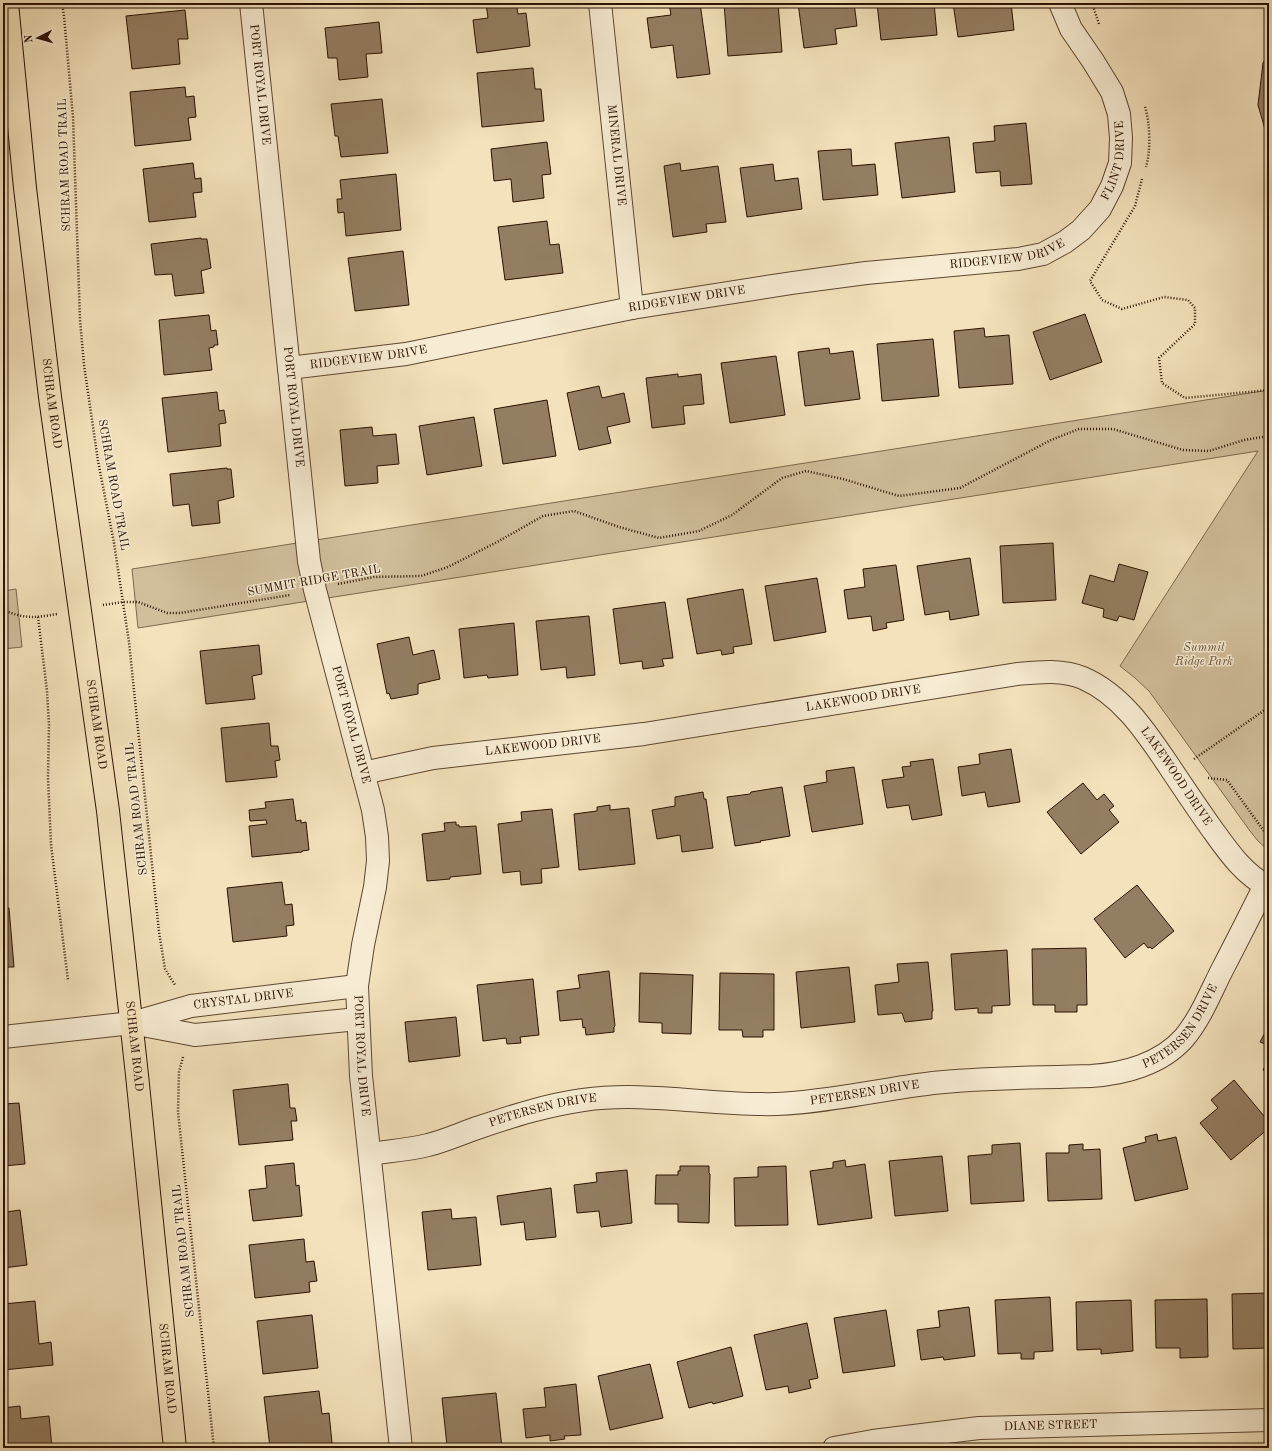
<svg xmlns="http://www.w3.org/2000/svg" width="1272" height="1451" font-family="'Old Standard TT',serif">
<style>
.green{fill:#d1bf9c;stroke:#7e684e}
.building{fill:#937e62;stroke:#2b1200}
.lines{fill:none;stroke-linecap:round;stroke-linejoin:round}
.minor-casing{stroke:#5d462f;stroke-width:24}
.major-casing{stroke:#2b1200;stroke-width:24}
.path{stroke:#2b1200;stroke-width:2.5;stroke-dasharray:1 2;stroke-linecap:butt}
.minor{stroke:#f7ecd3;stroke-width:22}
.major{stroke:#f3e2bc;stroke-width:22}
.labels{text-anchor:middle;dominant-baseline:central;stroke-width:3;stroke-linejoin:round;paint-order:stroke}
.street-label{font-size:12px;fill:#2b1200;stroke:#f7ecd3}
.park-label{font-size:12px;font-style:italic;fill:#654f37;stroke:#f7ecd3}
</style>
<rect width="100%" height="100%" fill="#f3e2bc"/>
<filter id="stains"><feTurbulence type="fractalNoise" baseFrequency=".005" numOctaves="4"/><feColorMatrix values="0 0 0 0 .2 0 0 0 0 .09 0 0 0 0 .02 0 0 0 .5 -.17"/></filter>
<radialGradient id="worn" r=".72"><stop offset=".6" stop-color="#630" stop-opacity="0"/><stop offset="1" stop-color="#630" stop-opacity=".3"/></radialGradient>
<g class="green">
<polygon points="1269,390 1269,851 1258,841 1250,831 1149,691 1135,678 1120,666 1258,451 138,628 132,569"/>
<polygon points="16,589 22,647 3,649 3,591"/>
</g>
<g class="building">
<polygon points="486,3 516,3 518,14 526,13 530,46 477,53 473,20 488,18"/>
<polygon points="669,3 700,3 710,74 677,78 673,45 651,48 647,18 671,15"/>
<polygon points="724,3 778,3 782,52 728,56"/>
<polygon points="798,3 854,3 857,26 835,29 837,44 804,48"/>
<polygon points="877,3 934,3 937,35 881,40"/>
<polygon points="953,3 1011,3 1014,30 958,37"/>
<polygon points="185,10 188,39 178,39 180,64 132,69 126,16"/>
<polygon points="379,22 382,53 366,54 368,77 339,80 337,58 328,58 325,28"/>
<polygon points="1269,53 1269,143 1258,105 1263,63"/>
<polygon points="533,68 535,89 541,89 544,121 482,127 477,73"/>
<polygon points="185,87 186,97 194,96 196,117 188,118 191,140 135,146 130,92"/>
<polygon points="382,99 388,153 341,157 338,136 335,136 331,104"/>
<polygon points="1026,123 1032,184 1001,186 1000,171 976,173 973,143 995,141 994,126"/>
<polygon points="949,137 955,192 902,198 895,143"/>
<polygon points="547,142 551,174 542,175 544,198 513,202 511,179 494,181 491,149"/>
<polygon points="851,149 852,166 875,164 878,195 823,200 818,151"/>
<polygon points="193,163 195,179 201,178 202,192 193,193 196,217 149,222 143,169"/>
<polygon points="680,163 681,171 718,166 726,222 706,224 707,232 673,237 664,166"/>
<polygon points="773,164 775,181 798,178 802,209 747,217 740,168"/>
<polygon points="396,174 401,230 346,236 344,212 338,213 337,199 342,199 340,180"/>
<polygon points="547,221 550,245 559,244 563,273 505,280 498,227"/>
<polygon points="201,238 201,239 207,239 211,268 201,271 204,293 175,296 172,274 155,275 151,244"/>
<polygon points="403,251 409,305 355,311 348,258"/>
<polygon points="1085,314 1102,362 1050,380 1033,332"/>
<polygon points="209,315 211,331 216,330 218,345 214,345 214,347 209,348 212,370 164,375 159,320"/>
<polygon points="984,328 985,337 1009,335 1013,384 959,388 954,331"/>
<polygon points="933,339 939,396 882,401 877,344"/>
<polygon points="829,348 830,354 853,351 860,399 805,406 798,352"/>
<polygon points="776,356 785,415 730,423 721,363"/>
<polygon points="678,374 678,377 701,374 704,404 683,406 685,424 652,428 646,378"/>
<polygon points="599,386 602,398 624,393 630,422 607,427 611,443 579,450 567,393"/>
<polygon points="217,392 219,411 224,410 226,423 219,424 221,446 168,452 162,398"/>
<polygon points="547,400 556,456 503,464 494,409"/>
<polygon points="474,417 482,466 427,475 419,426"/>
<polygon points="372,427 373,436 396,434 399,464 377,466 378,483 345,486 340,430"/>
<polygon points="227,468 227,469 231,469 234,497 218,501 220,523 192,526 189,504 173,506 170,474"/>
<polygon points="1053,543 1056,600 1003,603 1000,546"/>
<polygon points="970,558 979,615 950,620 949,611 925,615 917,566"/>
<polygon points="1119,564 1148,572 1134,620 1119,616 1117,621 1103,617 1104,609 1082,603 1090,575 1114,582"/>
<polygon points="896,565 904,620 886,623 887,628 873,631 871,616 848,619 844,590 865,587 863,569"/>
<polygon points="817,578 826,632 774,641 765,586"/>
<polygon points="743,589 752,644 733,647 734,653 722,655 721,650 697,654 687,599"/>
<polygon points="665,602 673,658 662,659 664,666 643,669 642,661 620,664 613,609"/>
<polygon points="589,616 595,675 567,678 566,667 541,670 536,621"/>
<polygon points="514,623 518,675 488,678 487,675 464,678 459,629"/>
<polygon points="409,637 413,655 434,650 440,679 418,684 418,694 391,699 389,693 387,694 377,644"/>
<polygon points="259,645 262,674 252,676 255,699 206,704 200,651"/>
<polygon points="269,723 271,746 278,746 280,760 275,761 277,777 226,782 221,728"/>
<polygon points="1011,749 1020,802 988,807 985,792 962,796 958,767 980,764 979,754"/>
<polygon points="933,759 942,815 912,820 909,805 887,808 882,780 904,777 902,767 911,766 910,762"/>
<polygon points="854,767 863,824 812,832 804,786 827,782 826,771"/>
<polygon points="1083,783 1097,800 1104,794 1114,806 1109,810 1119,822 1081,854 1047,812"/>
<polygon points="782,787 790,836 760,841 761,842 735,846 727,797 750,794 751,792"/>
<polygon points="703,792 704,799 706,799 713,848 682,852 680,835 657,839 652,810 675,806 675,797"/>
<polygon points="293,799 296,821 301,820 301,823 306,822 309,850 302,851 302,852 252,857 249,826 267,824 266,820 250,821 249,810 266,808 265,802"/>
<polygon points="610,805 610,810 629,808 635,864 579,870 574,814 597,811 597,807"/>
<polygon points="552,809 559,867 541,869 542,883 521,885 520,871 503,873 498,824 522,821 521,812"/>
<polygon points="456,822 456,825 459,825 459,827 476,826 481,874 450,877 450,879 427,881 422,834 445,831 444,823"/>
<polygon points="282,882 285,905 292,904 294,925 286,926 287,936 233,942 227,888"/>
<polygon points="1137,885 1174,931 1152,949 1150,947 1148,948 1144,943 1125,958 1094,919"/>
<polygon points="3,908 9,908 14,967 3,967"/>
<polygon points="1086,948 1087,1005 1077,1005 1077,1012 1055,1012 1055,1005 1033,1005 1032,949"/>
<polygon points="1007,950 1010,1005 992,1006 992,1013 978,1013 978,1008 955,1010 951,954"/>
<polygon points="928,962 933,1011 932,1011 932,1019 905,1022 902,1013 878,1015 875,985 899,982 897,964"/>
<polygon points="849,967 855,1022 801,1028 796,972"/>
<polygon points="609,971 615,1026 614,1027 614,1032 586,1035 585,1027 583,1028 582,1019 560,1021 557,991 580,988 578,975"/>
<polygon points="640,973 693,975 691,1034 662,1033 662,1023 639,1022"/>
<polygon points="720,973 774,974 774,1030 763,1030 763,1037 743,1037 742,1030 719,1030"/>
<polygon points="533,979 539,1035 520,1037 521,1043 507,1044 506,1038 483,1041 477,985"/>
<polygon points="456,1017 460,1056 409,1062 405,1022"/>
<polygon points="1269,1025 1269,1049 1265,1047 1265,1044 1260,1042"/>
<polygon points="1269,1059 1269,1074 1263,1070"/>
<polygon points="1234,1080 1269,1122 1269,1128 1231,1160 1200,1123 1218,1108 1211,1100"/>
<polygon points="288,1084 290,1108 295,1108 297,1121 291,1121 293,1140 239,1145 233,1090"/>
<polygon points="19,1103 25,1164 3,1166 3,1104"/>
<polygon points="1157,1134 1158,1141 1176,1137 1188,1189 1135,1201 1123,1148 1146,1142 1145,1137"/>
<polygon points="1020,1143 1024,1201 971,1204 968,1156 992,1154 992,1145"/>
<polygon points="1083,1144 1083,1150 1100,1149 1102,1199 1048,1201 1046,1153 1069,1153 1069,1145"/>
<polygon points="942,1156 948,1211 895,1216 889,1161"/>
<polygon points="845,1160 846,1167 865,1164 872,1218 818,1225 810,1171 833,1168 833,1162"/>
<polygon points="294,1163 296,1186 299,1185 302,1216 253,1221 249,1190 267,1188 265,1166"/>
<polygon points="680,1166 709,1166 709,1173 710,1174 709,1223 678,1222 678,1204 655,1204 656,1175 678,1175 678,1171 680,1171"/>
<polygon points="786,1166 788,1225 735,1226 734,1178 758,1177 758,1167"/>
<polygon points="627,1170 632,1223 601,1227 599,1211 577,1213 574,1185 597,1182 596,1173"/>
<polygon points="551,1188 556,1237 526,1240 524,1222 501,1225 497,1196"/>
<polygon points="3,1199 5,1199 6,1212 20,1210 27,1265 3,1268"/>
<polygon points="451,1209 452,1219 476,1217 481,1265 428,1270 422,1212"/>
<polygon points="304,1239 306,1262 314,1261 317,1281 309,1282 310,1292 255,1298 249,1245"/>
<polygon points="1269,1293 1269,1348 1233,1349 1232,1294"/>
<polygon points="1050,1297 1053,1351 1034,1352 1034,1359 1021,1359 1021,1353 998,1354 995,1300"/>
<polygon points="1207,1299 1208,1357 1180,1358 1180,1348 1156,1348 1155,1300"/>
<polygon points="1131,1300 1133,1351 1101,1354 1101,1349 1077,1350 1076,1302"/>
<polygon points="35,1301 39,1344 51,1342 53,1365 3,1370 3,1304"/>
<polygon points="969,1307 975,1356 944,1360 943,1357 921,1360 917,1330 940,1327 938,1311"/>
<polygon points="886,1310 895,1366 843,1373 834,1318"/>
<polygon points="312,1315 318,1368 263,1374 257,1321"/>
<polygon points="807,1323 818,1378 809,1380 811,1388 789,1393 788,1386 766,1390 754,1335"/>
<polygon points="731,1347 743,1396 713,1404 712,1402 689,1408 677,1362"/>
<polygon points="650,1364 663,1418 610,1430 598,1376"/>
<polygon points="576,1384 581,1435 564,1436 565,1439 550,1441 550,1435 526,1438 523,1409 546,1407 544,1388"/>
<polygon points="319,1391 322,1414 329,1413 332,1443 289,1448 270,1448 264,1397"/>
<polygon points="496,1393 502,1448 473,1448 473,1444 447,1446 442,1398"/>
<polygon points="20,1406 21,1419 49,1416 52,1448 3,1448 3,1408"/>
</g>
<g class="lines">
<defs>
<g id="minor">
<path id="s1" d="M251 3 309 561 315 590 373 810 377 837 378 861 375 887 363 945 357 986 361 1076 401 1448"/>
<path id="s2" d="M600 3 632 308"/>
<path id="s3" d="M289 368 406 354 632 308 792 283 866 273 1018 259 1043 254 1065 242 1081 230 1100 209 1112 186 1120 163 1121 138 1119 114 1112 92 1093 61 1071 29 1060 3"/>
<path id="s4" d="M363 773 433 758 644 734 1017 674C1038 672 1062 669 1083 678 1122 695 1146 732 1169 766 1183 787 1197 808 1212 829 1227 850 1244 875 1269 887"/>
<polyline points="137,1024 195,1035 358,1019"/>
<path id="s5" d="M3 1037 132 1023 191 1006 357 986"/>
<path id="s6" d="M370 1154C389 1151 409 1150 428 1145 445 1141 462 1133 480 1127 513 1116 547 1105 583 1100 647 1091 712 1106 777 1104 829 1102 882 1089 933 1083 986 1077 1038 1078 1091 1076 1124 1074 1161 1064 1184 1038 1200 1019 1210 994 1221 972 1236 943 1251 914 1265 885"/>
<path id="s7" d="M834 1448 873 1441 979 1428 1269 1420"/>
</g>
<g id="major">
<path id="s8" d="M7 3 25 188 50 397 108 811 137 1075 175 1448"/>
</g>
</defs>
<use href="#minor" class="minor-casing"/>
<use href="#major" class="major-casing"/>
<g class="path">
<polyline points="62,3 64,16 73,117 80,320 84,365 98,461 114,543 129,642 159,932 165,969 175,985"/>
<polyline points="1092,3 1099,24"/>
<path d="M1145 107C1150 122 1151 151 1146 167"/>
<polyline points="1142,179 1135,206 1090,281 1102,300 1122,309 1164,297 1188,300 1195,308 1195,324 1159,358 1162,383 1185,398 1269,390"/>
<polyline points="338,584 374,577 421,576 448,567 499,541 543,516 574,511 619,527 659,538 699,531 732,515 782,478 806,471 843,479 899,496 960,488 1051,440 1079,429 1113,429 1183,450 1209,451 1244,440 1269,436"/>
<polyline points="103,605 123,602 138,602 167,613 180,613 290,595"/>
<path d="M3 610C25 619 34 618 57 614"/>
<polyline points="38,617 47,691 49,725 48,778 51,845 68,980"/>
<polyline points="1194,759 1269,707"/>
<polyline points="1208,778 1227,780 1269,838"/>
<polyline points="183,1057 179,1072 178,1112 214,1448"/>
</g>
<use href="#minor" class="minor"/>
<use href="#major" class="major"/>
</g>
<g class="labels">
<g class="street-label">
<text stroke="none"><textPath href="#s1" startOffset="82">PORT ROYAL DRIVE</textPath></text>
<text stroke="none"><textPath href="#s2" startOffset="153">MINERAL DRIVE</textPath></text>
<text stroke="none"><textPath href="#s3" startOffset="888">FLINT DRIVE</textPath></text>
<text transform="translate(65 165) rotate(-92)">SCHRAM ROAD TRAIL</text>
<text stroke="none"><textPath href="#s3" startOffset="728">RIDGEVIEW DRIVE</textPath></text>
<text stroke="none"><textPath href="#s3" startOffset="404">RIDGEVIEW DRIVE</textPath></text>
<text stroke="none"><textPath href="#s3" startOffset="80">RIDGEVIEW DRIVE</textPath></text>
<text stroke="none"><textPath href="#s8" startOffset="403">SCHRAM ROAD</textPath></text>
<text stroke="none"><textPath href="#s1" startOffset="406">PORT ROYAL DRIVE</textPath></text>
<text transform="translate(113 485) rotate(80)">SCHRAM ROAD TRAIL</text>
<text transform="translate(314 581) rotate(-10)">SUMMIT RIDGE TRAIL</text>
<text stroke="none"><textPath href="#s4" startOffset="506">LAKEWOOD DRIVE</textPath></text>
<text stroke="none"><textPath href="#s8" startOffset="727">SCHRAM ROAD</textPath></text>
<text stroke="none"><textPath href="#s1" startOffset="730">PORT ROYAL DRIVE</textPath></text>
<text stroke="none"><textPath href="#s4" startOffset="182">LAKEWOOD DRIVE</textPath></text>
<text stroke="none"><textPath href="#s4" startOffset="866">LAKEWOOD DRIVE</textPath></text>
<text transform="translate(137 809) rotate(-96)">SCHRAM ROAD TRAIL</text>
<text stroke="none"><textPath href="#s5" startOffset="244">CRYSTAL DRIVE</textPath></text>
<text stroke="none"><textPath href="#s6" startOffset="839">PETERSEN DRIVE</textPath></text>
<text stroke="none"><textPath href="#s8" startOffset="1051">SCHRAM ROAD</textPath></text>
<text stroke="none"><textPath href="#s1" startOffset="1066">PORT ROYAL DRIVE</textPath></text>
<text stroke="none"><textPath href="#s6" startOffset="503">PETERSEN DRIVE</textPath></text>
<text stroke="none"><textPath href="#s6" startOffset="179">PETERSEN DRIVE</textPath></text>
<text transform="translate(184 1251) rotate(-96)">SCHRAM ROAD TRAIL</text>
<text stroke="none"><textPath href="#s8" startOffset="1375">SCHRAM ROAD</textPath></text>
<text stroke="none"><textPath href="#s7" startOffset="218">DIANE STREET</textPath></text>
</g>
<g class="park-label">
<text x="1204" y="648">Summit<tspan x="1204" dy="14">Ridge Park</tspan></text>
</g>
</g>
<rect width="1272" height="1451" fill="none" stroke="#f3e2bc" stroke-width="16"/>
<rect x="4" y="4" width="1264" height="1443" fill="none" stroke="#2b1200" stroke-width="2"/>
<rect x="8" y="8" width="1256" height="1435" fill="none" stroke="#2b1200"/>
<g transform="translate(38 38) rotate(264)" stroke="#f7ecd3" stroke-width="3" paint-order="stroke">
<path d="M0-3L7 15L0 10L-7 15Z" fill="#2b1200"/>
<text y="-6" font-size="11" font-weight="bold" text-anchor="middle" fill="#2b1200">N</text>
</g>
<rect width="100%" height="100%" filter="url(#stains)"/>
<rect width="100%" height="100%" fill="url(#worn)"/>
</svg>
